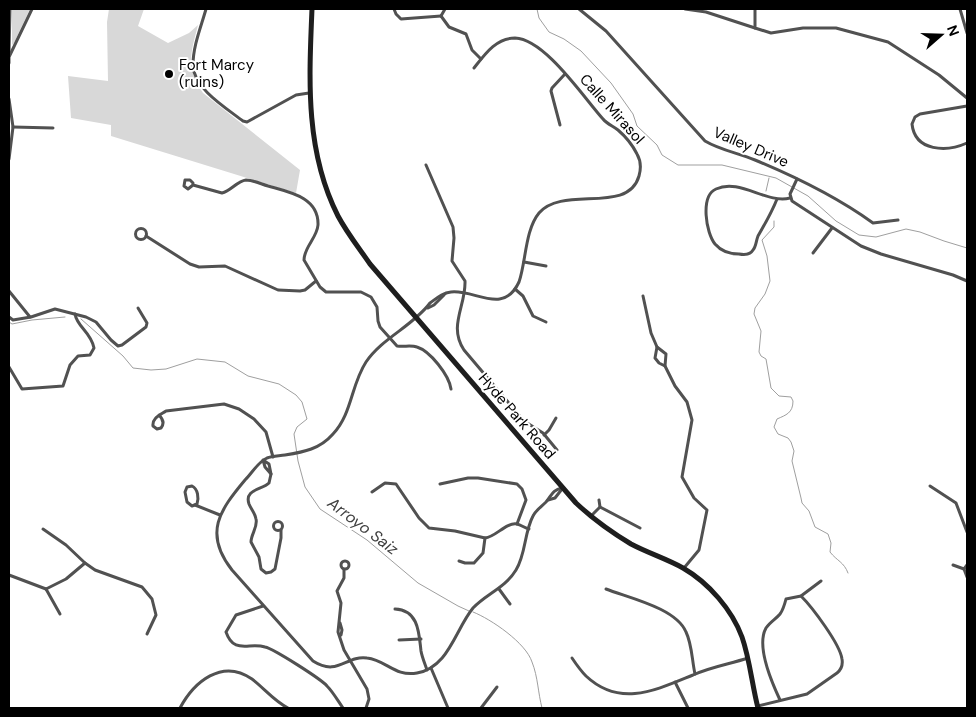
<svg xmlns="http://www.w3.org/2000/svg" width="976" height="717" font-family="'DM Sans',sans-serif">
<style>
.green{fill:#d8d8d8}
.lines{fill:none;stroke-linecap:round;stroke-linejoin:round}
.stream{stroke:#9f9f9f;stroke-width:1}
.minor{stroke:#515151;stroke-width:3}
.secondary{stroke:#1e1e1e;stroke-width:5}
.poi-dot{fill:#000;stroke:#fff;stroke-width:2}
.labels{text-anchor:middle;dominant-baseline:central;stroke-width:4;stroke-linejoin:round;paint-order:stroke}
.poi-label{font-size:15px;fill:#000;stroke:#fff;text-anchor:start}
.street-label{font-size:15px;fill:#000;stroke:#fff}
.water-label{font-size:16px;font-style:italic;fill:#404040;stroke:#fff}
</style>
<rect width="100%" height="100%" fill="#fff"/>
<g class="green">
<polygon points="12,9 30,9 14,43 12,45"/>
<path d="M109 9H144L138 26 168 43 189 33 198 25C191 53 185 67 203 93L300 170 296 193 111 136V125L71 118 68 76 108 81 107 22Z"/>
</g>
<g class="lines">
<g class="stream">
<polyline points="537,9 539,18 549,32 564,39 581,51 611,83 633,114 637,126 657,145 662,155 678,165 722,165 776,178 808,196 836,221 859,235 876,237 906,229 920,232 944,241 967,248"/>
<polyline points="766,191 769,178"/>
<path d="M774 221V227L762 240 767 256 770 281 765 294 755 308 754 314 761 331 759 352 761 356 766 359 771 388 779 396 791 397 793 401C793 413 786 415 777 419L774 427 778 434 788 438 791 442 794 451 792 461 801 498 802 503 809 511 815 527 828 534 831 543 830 552C837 561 844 562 848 573"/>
<polyline points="81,319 123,356 133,368 151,370 166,369 197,359 225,362 248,376 279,384 296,395 302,402 307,419 297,427 294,434 298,461 305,487 320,509 367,540 418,583 458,606 469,611"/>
<polyline points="9,322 12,324 32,320 65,317"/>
<path d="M473 612C491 619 526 643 532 662 538 677 538 693 542 708"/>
</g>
<g class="minor">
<path d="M206 9C201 27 193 46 193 65 193 88 226 108 243 121L247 122 296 95 309 93"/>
<polyline points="394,9 396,14 401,19 441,16"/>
<path d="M579 9 606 31 705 141C720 150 738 153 755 160 796 177 837 197 873 223L898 220"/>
<polyline points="685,9 706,12 755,28"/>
<polyline points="755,9 755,28 771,33 803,28 836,28 888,42 939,75 967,98"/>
<polyline points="960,9 967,33"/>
<polyline points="441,16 449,27 466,34 472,50 481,59"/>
<polyline points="441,16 445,9"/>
<polyline points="9,54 10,9"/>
<polyline points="9,63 9,57 32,9"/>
<path d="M474 68C485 54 496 38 515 38 545 39 584 98 603 119 607 124 613 126 618 130 625 136 633 146 637 154 641 161 641 169 639 176 628 215 563 185 539 213 525 230 526 262 519 282 503 316 475 289 451 292 442 293 437 298 430 303 413 326 382 338 366 362 351 385 352 414 333 434 320 449 304 452 285 455 279 456 272 456 267 458 258 462 252 473 245 480 220 510 203 533 232 570L313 661C338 677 346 655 367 658 386 660 395 677 417 673 449 667 455 630 473 608 486 594 505 588 516 570 526 554 524 533 533 516 536 510 541 507 546 502 552 495 552 490 562 488"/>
<polyline points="9,99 13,127 9,159"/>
<path d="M967 106 920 114 915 117 912 124C915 152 947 152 967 143"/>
<polyline points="560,125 551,91 552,88 565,74"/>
<polyline points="13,127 53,128"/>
<path d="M426 165 453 227 454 238 452 261 465 281C466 306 448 326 464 350L524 421 543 433 557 450"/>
<polyline points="797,179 790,194 792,201 861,246 881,254 953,275 967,281"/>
<path d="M193 185V183L190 180H185L184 186 188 189 193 185 222 193C231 191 237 181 246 180 253 180 261 184 268 186 289 192 319 197 318 225 317 238 304 247 304 260L320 287 326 292H361L371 297 377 307 378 321 380 327 397 346C404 347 411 345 417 347 430 351 449 375 451 389"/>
<path d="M777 199C772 212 765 224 758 236 756 241 756 247 753 250 750 255 744 255 739 254 730 254 721 251 715 244 706 233 700 196 716 189 740 178 766 204 790 198"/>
<circle cx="141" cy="234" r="5.5"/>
<polyline points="146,236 190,264 199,267 225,266 278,290 300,291 305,290 316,281"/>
<polyline points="813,253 832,228"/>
<polyline points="524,262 546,266"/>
<polyline points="515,289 523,296 533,316 546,322"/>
<polyline points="9,291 30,317"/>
<polyline points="643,296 651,333 657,347 655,358 659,363 665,366"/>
<polyline points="428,308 434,305 444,295"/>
<polyline points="9,317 13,320 31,317 55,309 86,317 96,322 111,340 118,346 122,345 146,327 147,323 138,308"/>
<polyline points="657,347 666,354 665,366 675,386 687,402 692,420 682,477 694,498 707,510 699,550 684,568"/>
<path d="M9 367 22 389 63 386 70 365 78 356 90 355 94 348C91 332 77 327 75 314"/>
<path d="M159 415C163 419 165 423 161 428L157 429 153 426C152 418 160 415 166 411L224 404 239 409 254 419 266 432 273 457"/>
<polyline points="544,435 549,430 556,418"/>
<polygon points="263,460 269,464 271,474 265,467"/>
<path d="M271 474 269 483C262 490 244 489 249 504 251 509 255 513 256 519 258 527 251 534 251 542L259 557 261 569 266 573 271 572 275 569 281 538V530"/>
<polyline points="440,484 468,478 478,478 517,484 522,489 526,500 517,524"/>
<path d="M192 486C198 489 199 498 197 504L192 506 187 502 185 492 187 487Z"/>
<polyline points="930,486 956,503 967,532"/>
<path d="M372 492 385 483 396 484 419 518 429 528 455 531 485 538C496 537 506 522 517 524 521 525 525 528 529 529"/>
<polyline points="548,500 555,498 562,489"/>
<polyline points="599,500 600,507 640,528"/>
<polyline points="195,505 220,515"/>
<polyline points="591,516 600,507"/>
<circle cx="278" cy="526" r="4.5"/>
<polyline points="43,529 66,545 85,563 95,570 142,587 152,599 156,615 147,634"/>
<circle cx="345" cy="565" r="4"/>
<polyline points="459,561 465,563 474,563 483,553 485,538"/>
<polyline points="953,565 964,569"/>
<polyline points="967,565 964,569 967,577"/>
<polyline points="344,570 344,578 337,591 341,603 338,632 344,650 367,689 369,699 366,708"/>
<polyline points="9,575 46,589"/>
<polyline points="46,589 66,579 85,563"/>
<polyline points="46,589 60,614"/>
<polyline points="499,589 510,604"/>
<path d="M606 589C629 598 676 608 686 632 692 644 692 661 695 674"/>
<path d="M263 606 236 615 226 632C234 655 249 642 265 647 274 649 321 679 327 686 333 692 338 701 343 708"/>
<path d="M395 609C419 610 419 634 421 651 422 657 425 664 427 670"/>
<polyline points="340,623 342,630 341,635"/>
<polyline points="399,640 421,639"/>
<path d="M572 658C576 664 581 671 586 676 620 708 656 690 693 675 710 667 730 664 748 658"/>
<polyline points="431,668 448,708"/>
<polyline points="675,682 688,708"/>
<path d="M780 700C772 683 756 646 766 628 770 622 776 619 780 614 783 610 785 603 786 599L801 596 821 581"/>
<path d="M758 706 807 694 837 673C842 669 843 665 842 659 840 644 812 607 801 596"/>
<path d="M180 708C194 682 222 658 252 679 265 689 274 701 288 708"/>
<polyline points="481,708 497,687"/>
</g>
<path class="secondary" d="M312 9C309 80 305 151 338 216 347 233 359 248 370 264L576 503C593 519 611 532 631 544 648 553 667 559 683 568 709 583 732 610 742 637 750 660 752 685 758 708"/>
</g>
<circle class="poi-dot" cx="169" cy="74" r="5"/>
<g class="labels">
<g class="poi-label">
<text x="179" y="65">Fort Marcy<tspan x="179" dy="17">(ruins)</tspan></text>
</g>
<g class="street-label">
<text transform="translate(612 109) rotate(48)">Calle Mirasol</text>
<text transform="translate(751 147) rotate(23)">Valley Drive</text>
<text transform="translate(517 416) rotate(49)">Hyde Park Road</text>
</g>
<g class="water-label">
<text transform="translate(363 526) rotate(37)">Arroyo Saiz</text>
</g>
</g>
<rect width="976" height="717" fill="none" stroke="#000000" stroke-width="20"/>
<g transform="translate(941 35) rotate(70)" stroke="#ffffff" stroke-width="4" paint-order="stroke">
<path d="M0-4L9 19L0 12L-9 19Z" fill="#000000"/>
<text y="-8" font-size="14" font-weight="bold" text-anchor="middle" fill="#000000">N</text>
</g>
</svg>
